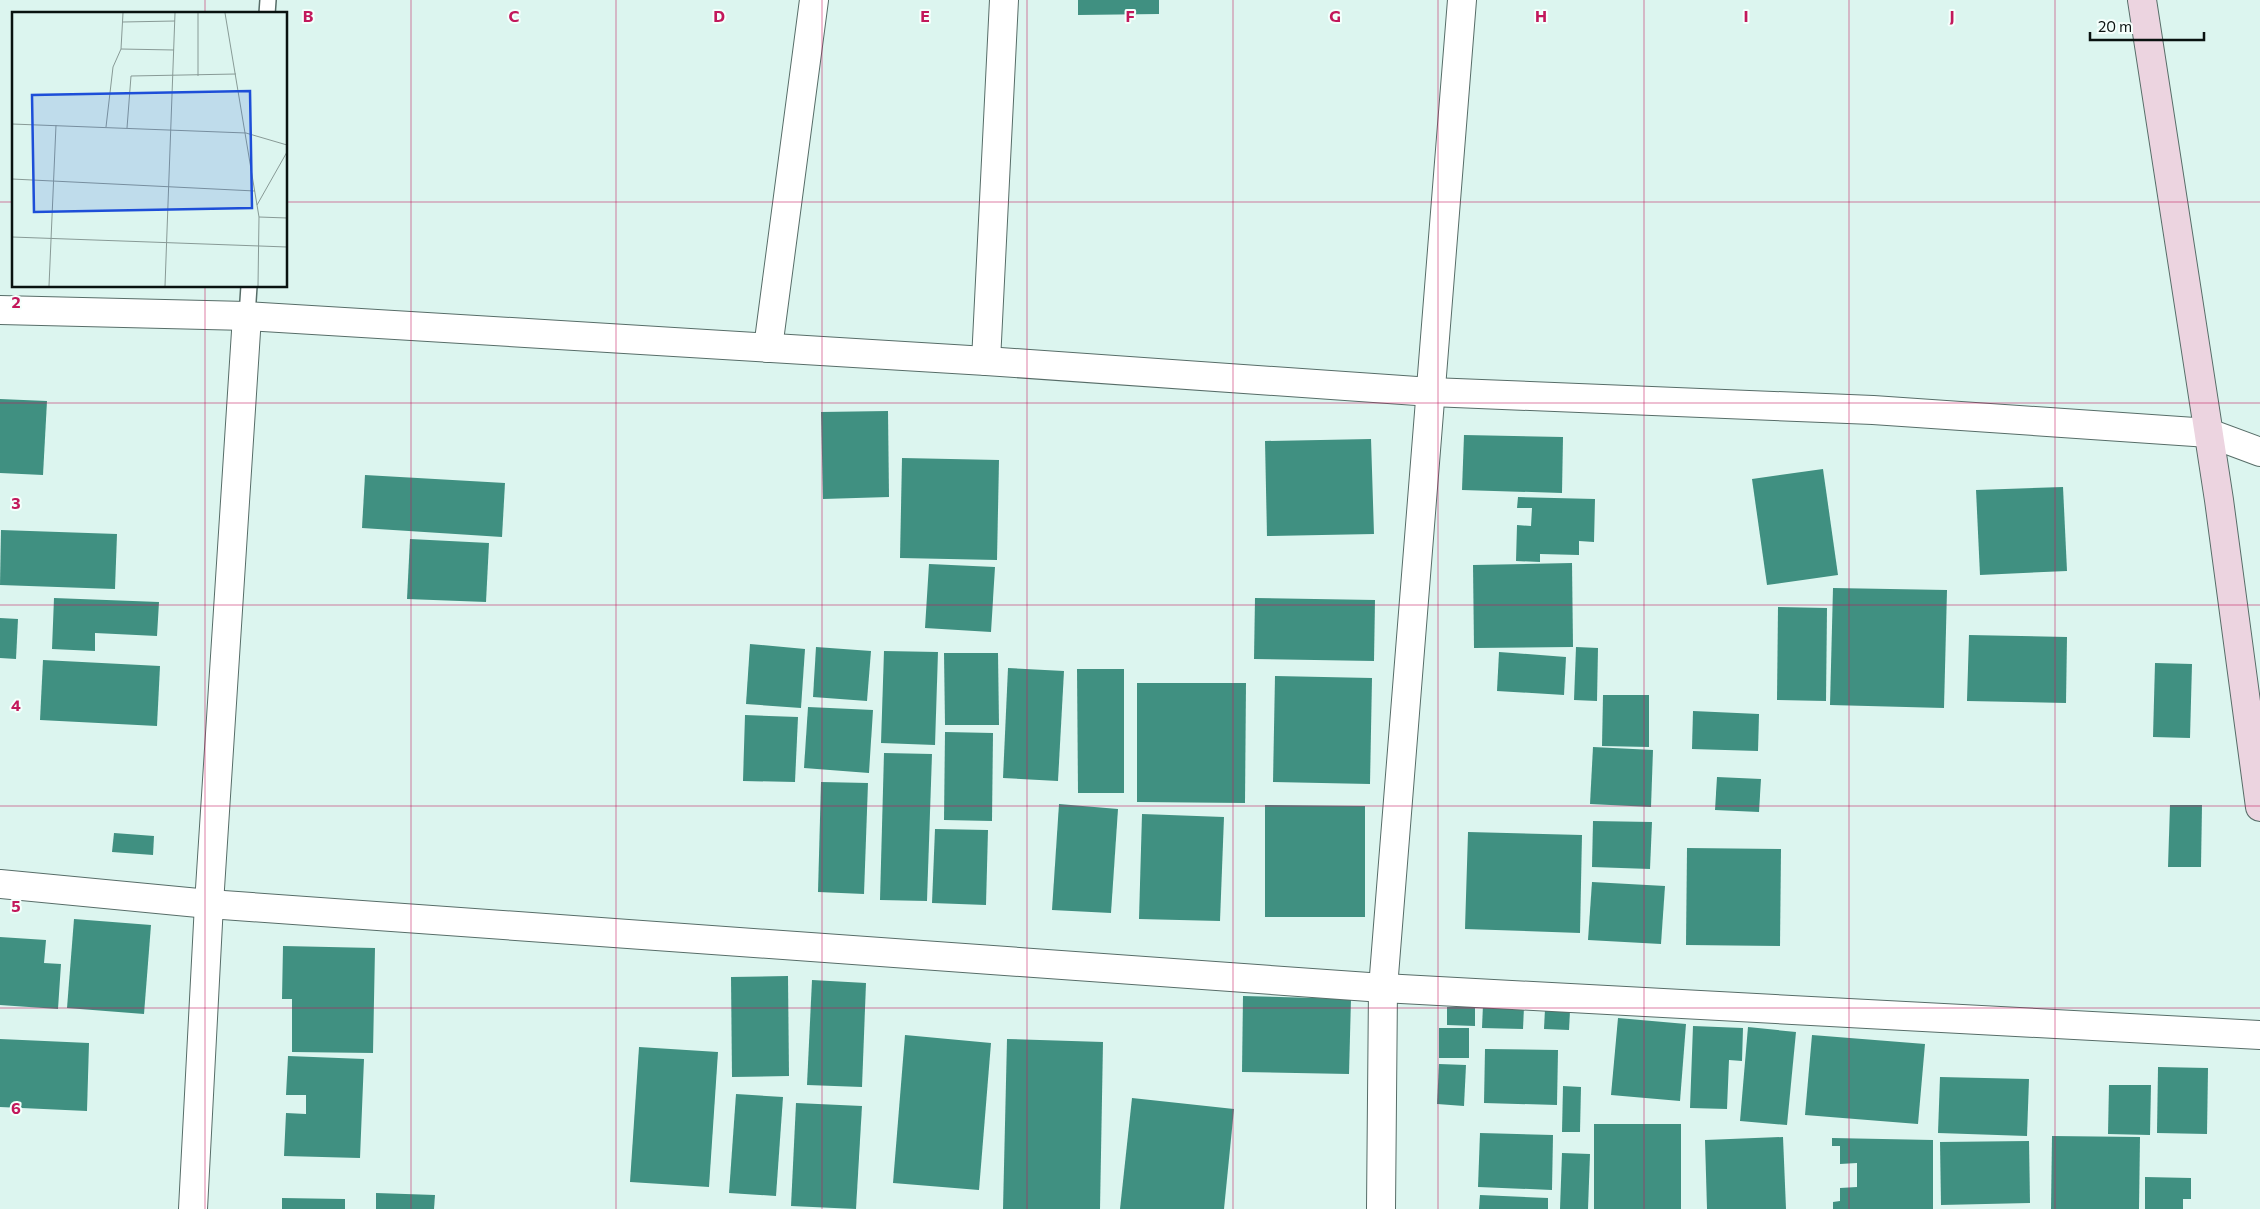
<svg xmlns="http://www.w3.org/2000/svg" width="2260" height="1209" font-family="Commissioner,sans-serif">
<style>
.building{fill:#409081}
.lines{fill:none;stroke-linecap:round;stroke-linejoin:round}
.lane-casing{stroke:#576d68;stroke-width:18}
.street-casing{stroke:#576d68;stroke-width:30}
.secondary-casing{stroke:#576d68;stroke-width:30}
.lane{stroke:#fff;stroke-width:15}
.street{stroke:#fff;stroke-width:28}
.secondary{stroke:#ecd4e0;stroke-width:28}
.grid{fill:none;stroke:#c2185b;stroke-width:1;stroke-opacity:0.55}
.inset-road{fill:none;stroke:#889a96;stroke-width:1}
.view{fill:#1d4ed8;fill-opacity:0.15;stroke:#1d4ed8;stroke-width:2.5}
.inset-edge{fill:none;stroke:#091210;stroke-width:2.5}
.grid-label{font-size:16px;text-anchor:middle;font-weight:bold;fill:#c2185b;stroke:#f5fffc;stroke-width:4;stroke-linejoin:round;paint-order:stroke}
</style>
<rect width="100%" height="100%" fill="#dcf5ef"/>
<g class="building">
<polygon points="1078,0 1159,0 1159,14 1078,15"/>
<polygon points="0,399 47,401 43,475 0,473"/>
<polygon points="888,411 889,497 823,499 821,412"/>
<polygon points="1464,435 1563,437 1562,493 1462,490"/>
<polygon points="1371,439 1374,534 1267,536 1265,441"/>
<polygon points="902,458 999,460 997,560 900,558"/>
<polygon points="1823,469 1838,575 1767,585 1752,479"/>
<polygon points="365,475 505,483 502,537 362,528"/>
<polygon points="2063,487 2067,571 1980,575 1976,490"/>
<polygon points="1518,497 1595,499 1594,542 1579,541 1579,555 1540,554 1540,562 1516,561 1517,525 1531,526 1532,508 1517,508"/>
<polygon points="1,530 117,534 115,589 0,585"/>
<polygon points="410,539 489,543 486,602 407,599"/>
<polygon points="1572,563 1573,647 1474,648 1473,565"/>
<polygon points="929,564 995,567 991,632 925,628"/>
<polygon points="1833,588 1947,590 1944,708 1830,705"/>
<polygon points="54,598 159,602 157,636 95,633 95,651 52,649"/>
<polygon points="1255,598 1375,600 1374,661 1254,659"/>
<polygon points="1778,607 1827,608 1826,701 1777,700"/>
<polygon points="0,618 18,619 16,659 0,658"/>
<polygon points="1969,635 2067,637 2066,703 1967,701"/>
<polygon points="750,644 805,649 801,708 746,704"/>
<polygon points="816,647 871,651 867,701 813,697"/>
<polygon points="1576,647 1598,648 1597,701 1574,700"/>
<polygon points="884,651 938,652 935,745 881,743"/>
<polygon points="1499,652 1566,657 1564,695 1497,691"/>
<polygon points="944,653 998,653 999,725 945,725"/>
<polygon points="43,660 160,666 157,726 40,720"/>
<polygon points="2155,663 2192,664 2190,738 2153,737"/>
<polygon points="1008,668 1064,671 1058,781 1003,778"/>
<polygon points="1077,669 1124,669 1124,793 1078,793"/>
<polygon points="1275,676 1372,678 1370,784 1273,782"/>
<polygon points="1137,683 1246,683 1245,803 1137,802"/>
<polygon points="1603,695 1649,695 1649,747 1602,746"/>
<polygon points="808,707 873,710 869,773 804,768"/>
<polygon points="1693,711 1759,714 1758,751 1692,749"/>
<polygon points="745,715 798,717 795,782 743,781"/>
<polygon points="945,732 993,733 992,821 944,820"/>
<polygon points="1593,747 1653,750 1651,807 1590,804"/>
<polygon points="884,753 932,754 927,901 880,900"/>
<polygon points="1717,777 1761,779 1759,812 1715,810"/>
<polygon points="821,782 868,783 864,894 818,892"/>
<polygon points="1059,804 1118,809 1111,913 1052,910"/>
<polygon points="1265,805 1365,806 1365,917 1265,917"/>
<polygon points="2170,805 2202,805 2201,867 2168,867"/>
<polygon points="1142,814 1224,817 1220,921 1139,919"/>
<polygon points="1593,821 1652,822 1650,869 1592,867"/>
<polygon points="935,829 988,830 986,905 932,903"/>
<polygon points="1468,832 1582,835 1580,933 1465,929"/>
<polygon points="114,833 154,836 153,855 112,852"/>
<polygon points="1687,848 1781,849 1780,946 1686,945"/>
<polygon points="1592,882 1665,886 1661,944 1588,940"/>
<polygon points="74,919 151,925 144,1014 67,1008"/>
<polygon points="0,937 46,940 44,963 61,964 58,1009 0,1005"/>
<polygon points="283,946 375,948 373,1053 292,1052 292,999 282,999"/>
<polygon points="788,976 789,1076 732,1077 731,977"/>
<polygon points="812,980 866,983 862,1087 807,1085"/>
<polygon points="1243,996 1351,999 1349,1074 1242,1072"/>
<polygon points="1483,1005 1524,1007 1523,1029 1482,1028"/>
<polygon points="1447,1007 1475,1007 1475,1026 1447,1025"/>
<polygon points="1545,1009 1570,1011 1569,1030 1544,1029"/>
<polygon points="1618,1018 1686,1024 1680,1101 1611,1095"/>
<polygon points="1693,1026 1743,1028 1742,1061 1729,1060 1727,1109 1690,1108"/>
<polygon points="1748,1027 1796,1032 1787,1125 1740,1121"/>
<rect x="1439" y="1028" width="30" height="30"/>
<polygon points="905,1035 991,1043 979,1190 893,1183"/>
<polygon points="1812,1035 1925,1044 1918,1124 1805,1115"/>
<polygon points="0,1039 89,1043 87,1111 0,1107"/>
<polygon points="1007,1039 1103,1042 1100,1209 1003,1209"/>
<polygon points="639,1047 718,1052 709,1187 630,1182"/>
<polygon points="1485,1049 1558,1050 1557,1105 1484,1103"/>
<polygon points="288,1056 364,1059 360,1158 284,1156 286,1113 306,1114 306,1095 286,1095"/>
<polygon points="1439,1064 1466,1065 1464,1106 1437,1104"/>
<polygon points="2158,1067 2208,1068 2207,1134 2157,1133"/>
<polygon points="1940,1077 2029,1079 2027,1136 1938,1133"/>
<polygon points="2109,1085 2151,1085 2150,1135 2108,1134"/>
<polygon points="1563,1086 1581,1087 1580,1132 1562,1132"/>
<polygon points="736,1094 783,1097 776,1196 729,1193"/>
<polygon points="1132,1098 1234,1109 1224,1209 1120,1209"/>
<polygon points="796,1103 862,1106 856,1209 791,1206"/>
<rect x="1594" y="1124" width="87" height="85"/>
<polygon points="1480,1133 1553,1135 1552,1190 1478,1187"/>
<polygon points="2052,1136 2140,1137 2139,1209 2051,1209"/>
<polygon points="1783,1137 1786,1209 1707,1209 1705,1140"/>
<polygon points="1832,1138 1933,1140 1933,1209 1833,1209 1833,1202 1840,1201 1840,1188 1857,1187 1857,1163 1840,1164 1840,1146 1832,1146"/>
<polygon points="2029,1141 2030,1203 1941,1205 1940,1142"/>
<polygon points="1562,1153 1590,1154 1588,1209 1560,1209"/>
<polygon points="2145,1177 2191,1178 2191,1199 2183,1199 2183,1209 2145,1209"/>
<polygon points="376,1193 435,1195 434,1209 376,1209"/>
<polygon points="1480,1195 1548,1198 1548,1209 1479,1209"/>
<polygon points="282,1198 345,1199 345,1209 282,1209"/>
</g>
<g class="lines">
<defs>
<g id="lane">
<polyline points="267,14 268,0"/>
<polyline points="247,316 249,286"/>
</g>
<g id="street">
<polyline points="0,310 247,316 986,361 1431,392 1873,410 2209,433 2260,452"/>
<polyline points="768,348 814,0"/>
<polyline points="986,361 1004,0"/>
<polyline points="0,884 209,904 1383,988 2260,1035"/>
<polyline points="193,1209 209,904 247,316"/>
<polyline points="1381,1209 1383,988 1462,0"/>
</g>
<polyline id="secondary" points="2142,0 2219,500 2260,807"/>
</defs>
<use href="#lane" class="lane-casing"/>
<use href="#street" class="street-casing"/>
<use href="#secondary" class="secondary-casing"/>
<use href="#lane" class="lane"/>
<use href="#street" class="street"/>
<use href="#secondary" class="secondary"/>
</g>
<path class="grid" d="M205 0V14M411 0V1209M616 0V1209M822 0V1209M1027 0V1209M1233 0V1209M1438 0V1209M1644 0V1209M1849 0V1209M2055 0V1209M0 202H14M286 202H2260M205 286V1209M0 403H2260M0 605H2260M0 806H2260M0 1008H2260"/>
<g transform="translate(12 12)">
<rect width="275" height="275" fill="#dcf5ef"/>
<path class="inset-road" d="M213 1 247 205 246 274M111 10 163 9M109 37 162 38M186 64V1M0 112 234 121 275 133M94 115 101 55 109 37 111 1M115 116 119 64 224 62M0 167 243 179M245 193 275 140M247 205 275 206M0 225 275 235M37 274 44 113M153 274 163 1"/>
<path class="view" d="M238 79 240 196 22 200 20 83Z"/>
<rect width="275" height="275" class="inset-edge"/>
</g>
<g class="grid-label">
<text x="308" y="22">B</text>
<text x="514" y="22">C</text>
<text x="719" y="22">D</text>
<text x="925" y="22">E</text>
<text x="1130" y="22">F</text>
<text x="1335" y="22">G</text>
<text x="1541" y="22">H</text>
<text x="1746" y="22">I</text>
<text x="1952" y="22">J</text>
<text x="16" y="308">2</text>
<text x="16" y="509">3</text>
<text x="16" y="711">4</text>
<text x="16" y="912">5</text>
<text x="16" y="1114">6</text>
</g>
<path d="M2090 32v8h114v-8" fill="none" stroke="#091210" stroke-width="2.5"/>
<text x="2098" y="32" font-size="15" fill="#091210" stroke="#f5fffc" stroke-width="4" paint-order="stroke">20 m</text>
</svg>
